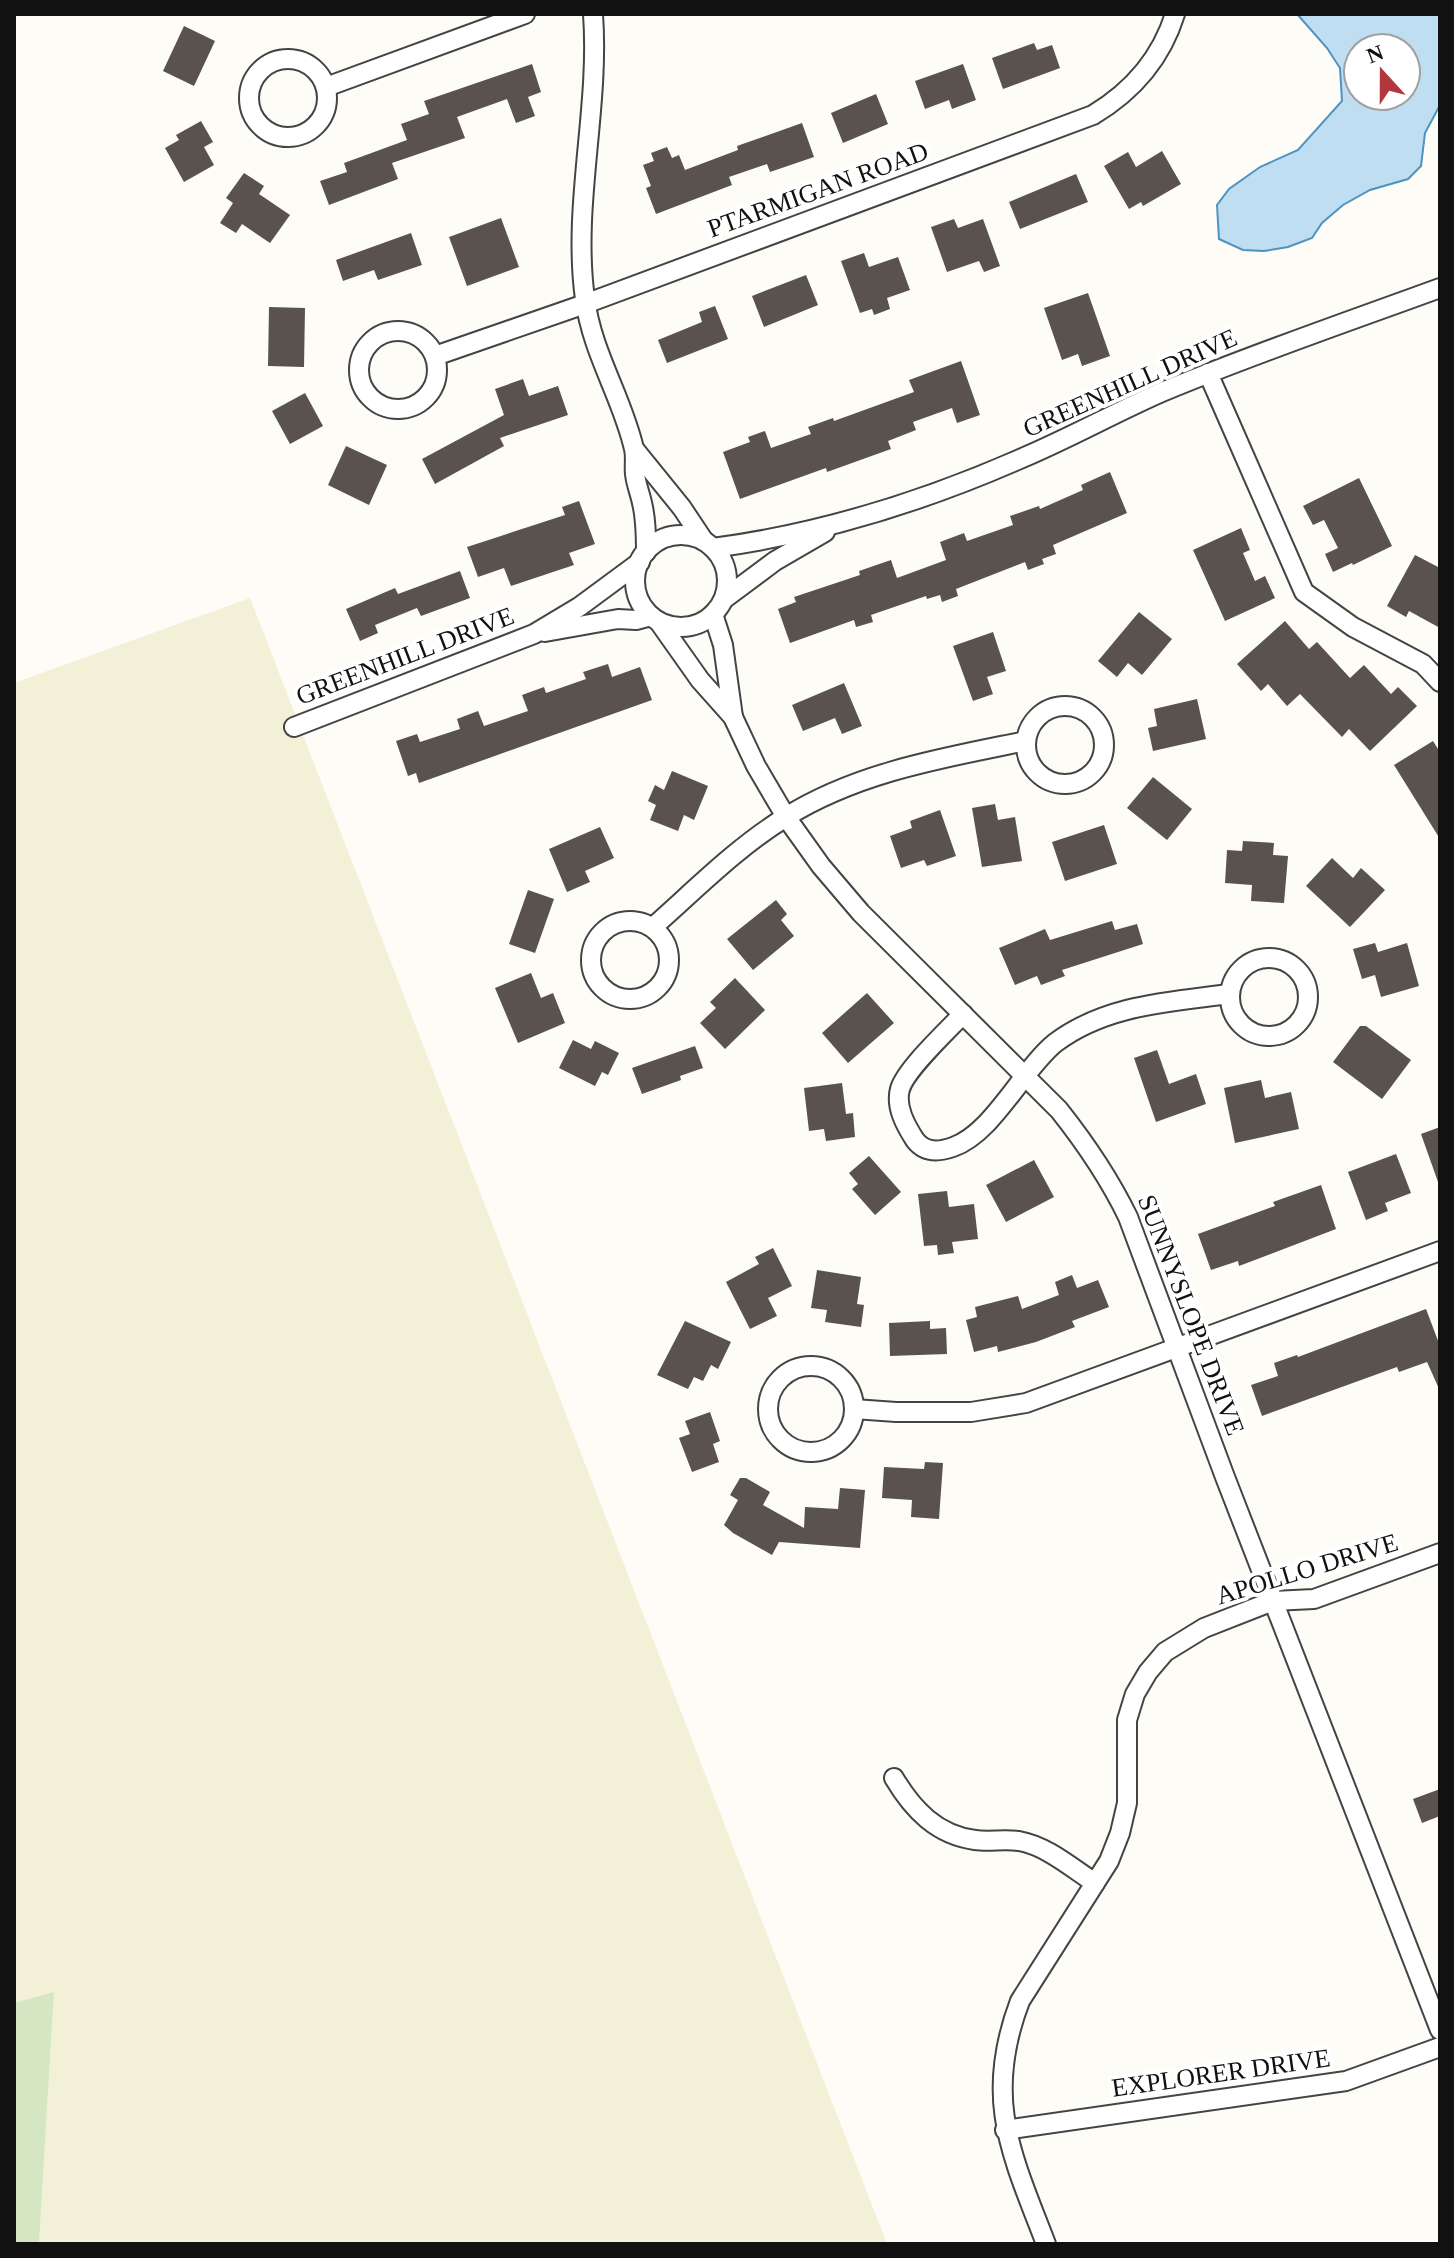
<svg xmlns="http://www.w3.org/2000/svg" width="1454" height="2258" font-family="'Times New Roman',serif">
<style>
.farmland{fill:#f2f0d7}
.green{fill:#d5e6c2}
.water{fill:#bfdef1;stroke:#4e93c0;stroke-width:2;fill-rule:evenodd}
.building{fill:#59524e}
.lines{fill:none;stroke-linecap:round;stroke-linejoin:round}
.minor-casing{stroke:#444;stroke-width:22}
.minor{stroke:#fff;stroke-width:18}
.labels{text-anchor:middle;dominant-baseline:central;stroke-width:8;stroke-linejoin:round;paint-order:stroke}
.street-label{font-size:26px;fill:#111;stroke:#fff}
</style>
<rect width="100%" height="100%" fill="#fefcf6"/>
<polygon class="farmland" points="250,598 887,2244 39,2244 54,1993 14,2003 14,683"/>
<polygon class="green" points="54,1992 39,2244 14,2244 14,2003"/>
<path class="water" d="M1297 14H1440V105L1425 133 1421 166 1408 179 1370 190 1343 205 1322 223 1312 238 1288 247 1264 251 1243 250 1219 239 1217 205 1229 189 1260 167 1298 150 1342 101 1340 68 1327 48ZM1358 48H1406V96H1358Z"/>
<g class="building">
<polygon points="184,26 215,41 194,86 163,71"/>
<polygon points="1034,43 1037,50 1052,45 1060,68 1003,89 992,58"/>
<polygon points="532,64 541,92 528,97 535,116 516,123 507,99 457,117 465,138 392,163 398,179 329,205 320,181 347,172 344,163 407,140 401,124 429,114 424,101"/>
<polygon points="963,64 976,100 952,109 949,100 925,109 915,81"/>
<polygon points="876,94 888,124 843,143 831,113"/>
<polygon points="201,121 213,142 204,147 214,165 184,182 165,148 179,140 176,135"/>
<polygon points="802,123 814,157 770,172 767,164 729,177 732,185 656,214 646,188 651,186 643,165 654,161 651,153 667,147 672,158 679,155 685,170 738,150 737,146"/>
<polygon points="1162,151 1181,184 1143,206 1141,202 1129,209 1104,166 1128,152 1136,167"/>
<polygon points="244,173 264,186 259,194 290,215 270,243 242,224 236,233 220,223 233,203 226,198"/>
<polygon points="1076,174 1088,202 1020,229 1009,202"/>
<polygon points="501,218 519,267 467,286 449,237"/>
<polygon points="954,219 958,228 983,219 1000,266 984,272 979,261 947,272 931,227"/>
<polygon points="411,233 422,265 378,280 374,270 343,281 336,260"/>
<polygon points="864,253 869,267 898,257 910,290 887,298 890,309 874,315 872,309 860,313 841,261"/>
<polygon points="806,275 818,305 764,327 752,296"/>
<polygon points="1088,293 1110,356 1082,366 1078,354 1062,360 1044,308"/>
<polygon points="715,306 728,339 667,363 658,340 702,322 699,312"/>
<polygon points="269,307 305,308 304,367 268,366"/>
<polygon points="961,361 980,415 957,423 952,408 913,422 916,430 888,441 891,449 827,472 826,468 740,499 723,452 750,442 748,437 765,431 771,448 811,434 808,427 833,418 834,421 914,392 909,380"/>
<polygon points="523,379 529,396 558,386 568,415 500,438 504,446 435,484 422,459 504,415 495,389"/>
<polygon points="305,393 323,426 290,444 272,411"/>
<polygon points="346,446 387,465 369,505 328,485"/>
<polygon points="1110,472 1127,513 1053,545 1056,554 1042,559 1044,564 1028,570 1025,562 956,589 958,596 942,602 940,595 927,599 926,596 871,615 873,622 856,627 854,620 790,643 778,609 796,602 794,597 860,575 859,571 891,560 897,578 946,560 940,542 964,533 967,541 1013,525 1010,516 1039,506 1040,509 1083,490 1081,485"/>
<polygon points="1359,478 1392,546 1353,565 1352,563 1333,572 1325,554 1338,548 1324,520 1313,525 1303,506"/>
<polygon points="579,501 595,544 569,553 574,565 511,586 504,568 478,577 467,547 565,515 562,507"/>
<polygon points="1241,528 1250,550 1243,553 1255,581 1265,576 1275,598 1225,621 1193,550"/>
<polygon points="1415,555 1440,568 1440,628 1409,611 1406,617 1387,606"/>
<polygon points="460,571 470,598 421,616 417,608 375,625 378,633 360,641 346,609 395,588 398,594"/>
<polygon points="1139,612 1172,639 1142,675 1128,663 1117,677 1098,661"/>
<polygon points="1285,621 1309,649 1317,642 1350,678 1364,665 1391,694 1398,687 1417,706 1370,751 1349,729 1342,737 1300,694 1287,706 1268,684 1261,691 1237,664"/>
<polygon points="993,632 1006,671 987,677 993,694 973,701 953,646"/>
<polygon points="608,664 612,677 640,667 652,700 419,783 416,773 408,776 396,741 417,734 420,742 460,729 457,719 478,711 484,726 528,711 522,695 544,687 546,693 586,679 583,672"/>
<polygon points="844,683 862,726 842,734 835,718 803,731 792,705"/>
<polygon points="1197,699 1206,739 1153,751 1148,728 1157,726 1154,709"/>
<polygon points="1433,741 1440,752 1440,839 1394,765"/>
<polygon points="672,771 708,786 694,820 684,815 678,831 650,820 656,805 648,801 655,785 664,790"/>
<polygon points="1153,777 1192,809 1167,840 1127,808"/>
<polygon points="995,804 998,820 1015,817 1022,861 982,867 972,808"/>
<polygon points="940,810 956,856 927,866 924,860 901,868 890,836 912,828 910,821"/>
<polygon points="1104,825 1117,864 1065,881 1052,842"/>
<polygon points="600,827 614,858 585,871 590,882 567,892 549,849"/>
<polygon points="1243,841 1274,843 1273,855 1288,856 1284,903 1251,901 1252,885 1225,883 1227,850 1242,851"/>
<polygon points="1332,858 1353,878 1361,868 1385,890 1350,927 1306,886"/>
<polygon points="528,890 554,899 535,953 509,944"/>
<polygon points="776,900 787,914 781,920 794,936 753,970 727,939"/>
<polygon points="1112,921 1115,930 1137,924 1143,944 1062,970 1065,976 1041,985 1037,976 1015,985 999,948 1045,929 1050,940"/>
<polygon points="1375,943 1378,952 1407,943 1419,986 1381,997 1375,975 1362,979 1353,949"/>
<polygon points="531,973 541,998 553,993 565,1023 518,1043 495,988"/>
<polygon points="735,978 765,1010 725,1049 700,1023 716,1008 710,1002"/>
<polygon points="867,993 894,1023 848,1063 822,1033"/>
<polygon points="1360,1026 1366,1026 1411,1060 1382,1099 1333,1062"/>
<polygon points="573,1040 591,1049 595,1041 619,1053 608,1075 602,1072 595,1086 559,1068"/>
<polygon points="695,1046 703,1068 680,1076 681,1080 642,1094 632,1068"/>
<polygon points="1157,1050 1169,1084 1196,1074 1206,1104 1156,1122 1134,1058"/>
<polygon points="1261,1080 1265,1098 1291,1092 1299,1129 1235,1143 1224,1088"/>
<polygon points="842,1083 846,1114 853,1113 855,1137 826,1141 824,1129 809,1131 804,1088"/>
<polygon points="1440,1127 1440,1181 1438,1182 1421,1134"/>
<polygon points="1396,1154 1411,1193 1385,1203 1388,1211 1366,1220 1348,1172"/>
<polygon points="869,1156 901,1192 875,1215 852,1189 858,1184 849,1173"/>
<polygon points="1034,1160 1054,1197 1006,1222 986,1185"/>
<polygon points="1321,1185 1336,1229 1239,1266 1238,1261 1211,1270 1198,1234 1275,1206 1273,1202"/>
<polygon points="947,1191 949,1207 974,1204 978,1239 952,1242 954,1253 938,1255 937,1245 924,1246 918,1194"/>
<polygon points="773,1248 792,1286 768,1298 777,1316 750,1329 726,1282 759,1264 755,1257"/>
<polygon points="817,1270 861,1277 857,1304 864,1305 861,1327 825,1322 827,1310 811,1308"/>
<polygon points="1072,1275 1077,1288 1098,1280 1109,1307 1072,1321 1075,1327 1036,1342 998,1352 997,1346 974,1352 966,1320 977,1317 975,1307 1018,1296 1022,1309 1059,1295 1055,1282"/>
<polygon points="1426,1309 1440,1346 1440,1391 1427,1362 1399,1372 1397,1367 1262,1416 1251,1385 1278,1376 1274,1363 1297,1355 1298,1357"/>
<polygon points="685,1321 731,1342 718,1369 711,1365 703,1381 694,1377 688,1389 657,1375"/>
<polygon points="930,1321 930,1329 946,1328 947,1354 890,1356 889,1323"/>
<polygon points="710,1412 720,1441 713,1444 719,1462 692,1472 679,1438 690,1434 685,1421"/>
<polygon points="925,1462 943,1463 939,1519 911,1517 912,1500 882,1498 884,1467 924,1469"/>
<polygon points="740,1478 746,1478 770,1492 763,1505 804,1528 805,1507 838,1509 840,1488 865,1490 860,1548 779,1542 772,1555 733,1533 724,1525 738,1500 730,1495"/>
<polygon points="1440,1789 1440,1816 1422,1823 1413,1799"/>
</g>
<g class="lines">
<defs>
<g id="minor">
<path d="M593 14C600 109 572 205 585 299 592 353 623 399 634 449 636 457 634 466 635 474 636 484 640 493 642 503 646 519 646 535 646 552"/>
<circle cx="288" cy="98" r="39"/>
<polyline points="326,87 525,14"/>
<circle cx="398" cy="370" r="39"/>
<path d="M435 356 585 304 1093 115C1133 91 1161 59 1175 14"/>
<polyline points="1208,373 1304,592 1353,627 1423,664 1440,682"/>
<polyline points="635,450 682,508 704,541"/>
<circle cx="681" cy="581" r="46"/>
<path d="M713 548C818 534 922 502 1020 459 1068 439 1114 413 1162 392 1253 354 1347 322 1440 288"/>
<polyline points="724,599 775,561 825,532"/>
<polyline points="713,614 723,645 733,717"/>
<path d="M659 622 700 680 733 717 756 766 786 817 821 866 861 913 1059 1110C1086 1144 1109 1178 1128 1217L1225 1477 1440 2030"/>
<polyline points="545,632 618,619 636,620 651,616"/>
<circle cx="1065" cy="745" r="39"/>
<polyline points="294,727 534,634 579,607 640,562"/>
<circle cx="630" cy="960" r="39"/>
<path d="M653 927C695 890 737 847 786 817 858 772 943 758 1026 741"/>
<circle cx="1269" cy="997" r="39"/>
<path d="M963 1014C947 1031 906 1069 900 1089 895 1107 906 1126 915 1140 925 1153 939 1152 953 1147 993 1133 1022 1070 1055 1043 1105 1005 1169 1002 1229 994"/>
<circle cx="811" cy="1409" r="43"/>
<polyline points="854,1409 896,1412 971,1412 1026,1403 1440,1251"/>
<path d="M894 1778C913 1810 937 1835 975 1840 989 1842 1004 1839 1019 1841 1047 1846 1072 1868 1095 1883"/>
<polyline points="1005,2130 1346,2081 1440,2047"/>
<path d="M1046 2244C1011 2153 983 2098 1020 2001L1109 1861 1120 1833 1127 1803V1720L1135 1694 1148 1672 1165 1652 1204 1628 1273 1601 1314 1599 1440 1553"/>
</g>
</defs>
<use href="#minor" class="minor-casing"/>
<use href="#minor" class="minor"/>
</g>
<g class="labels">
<g class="street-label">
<text transform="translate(818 190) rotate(-20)">PTARMIGAN ROAD</text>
<text transform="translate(1130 383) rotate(-24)">GREENHILL DRIVE</text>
<text transform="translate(405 656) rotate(-21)">GREENHILL DRIVE</text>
<text transform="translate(1191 1315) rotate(69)">SUNNYSLOPE DRIVE</text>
<text transform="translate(1307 1569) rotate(-17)">APOLLO DRIVE</text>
<text transform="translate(1221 2073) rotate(-8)">EXPLORER DRIVE</text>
</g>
</g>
<rect width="1454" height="2258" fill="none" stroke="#111111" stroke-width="32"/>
<g transform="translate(1382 72) rotate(339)"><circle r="38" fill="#ffffff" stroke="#a0a0a0" stroke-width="2"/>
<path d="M0-6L14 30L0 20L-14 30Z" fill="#b4363d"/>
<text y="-12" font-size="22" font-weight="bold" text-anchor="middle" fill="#111111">N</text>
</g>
</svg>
